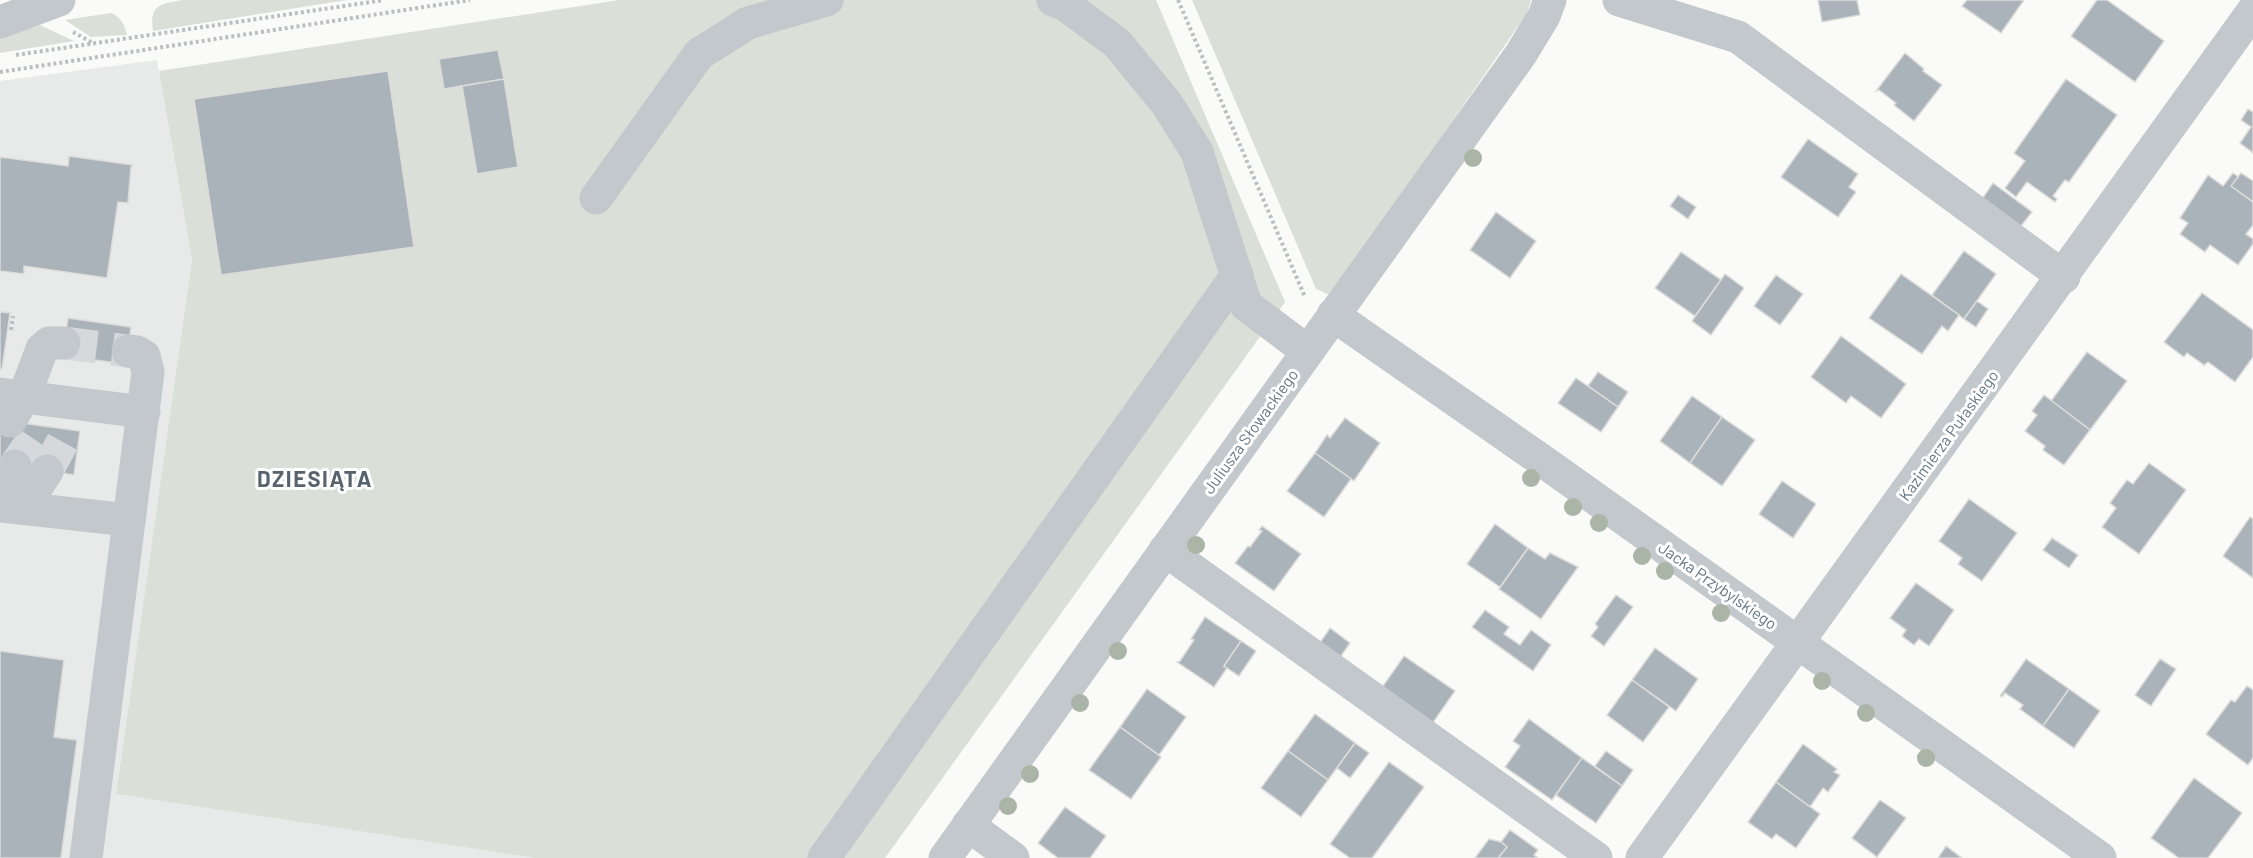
<svg xmlns="http://www.w3.org/2000/svg" width="2253" height="858" font-family="Barlow,sans-serif">
<style>
.built{fill:#e8e9e9}
.green{fill:#dadfd7}
.building{fill:#aab3b9;stroke:#dcdcda;stroke-width:1.5}
.lines{fill:none;stroke-linecap:round;stroke-linejoin:round}
.minor-tunnel{stroke:#d5d9db;stroke-width:33;stroke-dasharray:33 16;stroke-linecap:butt}
.path{stroke:#bbbfc2;stroke-width:4;stroke-dasharray:3 3;stroke-linecap:butt}
.minor{stroke:#c3c8cc;stroke-width:33}
.tree{fill:#aab4a7}
.labels{text-anchor:middle;dominant-baseline:central;stroke-width:6;stroke-linejoin:round;paint-order:stroke}
.street-label{font-size:16px;fill:#657683;stroke:#fff}
.district-label{font-size:22px;font-weight:bold;letter-spacing:1.5px;fill:#57646e;stroke:#fff}
</style>
<rect width="100%" height="100%" fill="#fafaf8"/>
<polygon class="built" points="157,60 192,258 116,794 535,858 0,858 0,81"/>
<g class="green">
<path d="M183 0H347L153 31C149 4 161 4 183 0Z"/>
<polygon points="619,0 1156,0 1285,302 885,858 535,858 116,794 192,259 159,71"/>
<polygon points="1192,0 1531,0 1527,13 1332,296 1316,289"/>
<path d="M111 13C122 18 124 24 127 35L91 37 65 20Z"/>
<polygon points="40,25 74,41 0,53 0,35"/>
</g>
<g class="building">
<polygon points="1818,0 1857,0 1860,15 1822,22"/>
<polygon points="1967,0 2024,0 2001,33 1962,6"/>
<polygon points="2097,0 2107,0 2164,41 2135,82 2071,36"/>
<polygon points="498,50 504,79 444,89 439,59"/>
<polygon points="1905,53 1924,69 1923,71 1942,85 1914,121 1894,105 1896,103 1879,90 1876,91"/>
<polygon points="388,71 414,247 221,275 194,99"/>
<polygon points="504,79 518,167 477,174 462,86"/>
<polygon points="2066,79 2117,115 2069,182 2065,180 2053,196 2057,199 2055,202 2027,182 2016,197 2005,188 2025,161 2014,153"/>
<polygon points="2248,109 2253,112 2253,153 2240,143 2251,127 2241,120"/>
<polygon points="1808,139 1858,174 1849,187 1856,192 1838,217 1781,177"/>
<polygon points="69,156 133,165 131,167 128,203 118,202 107,278 24,266 24,274 0,271 0,157 68,166"/>
<polygon points="2233,173 2253,188 2253,225 2246,234 2253,239 2253,244 2238,265 2210,245 2205,252 2180,234 2188,223 2180,218 2208,175 2223,186"/>
<polygon points="2241,173 2253,181 2253,202 2231,186"/>
<polygon points="1993,183 2032,212 2018,230 1980,202"/>
<polygon points="1678,195 1696,207 1688,219 1670,206"/>
<polygon points="1496,212 1536,241 1510,278 1470,250"/>
<polygon points="1964,251 1996,274 1964,319 1932,295"/>
<polygon points="1681,252 1721,280 1695,316 1655,288"/>
<polygon points="1725,274 1744,288 1711,335 1692,321"/>
<polygon points="1901,274 1959,315 1948,331 1942,326 1922,354 1869,318"/>
<polygon points="1776,275 1803,294 1780,325 1754,306"/>
<polygon points="2202,293 2253,330 2253,357 2235,382 2208,362 2203,366 2204,365 2187,353 2184,357 2164,342"/>
<polygon points="1977,301 1988,309 1976,327 1964,319"/>
<polygon points="0,312 10,313 2,369 0,369"/>
<polygon points="68,318 131,327 126,364 62,356"/>
<polygon points="1841,336 1906,384 1881,418 1851,396 1846,403 1811,377"/>
<polygon points="2087,352 2127,381 2090,430 2051,401"/>
<polygon points="1598,372 1628,392 1618,407 1588,386"/>
<polygon points="1576,378 1618,407 1601,432 1558,403"/>
<polygon points="2044,395 2090,430 2064,465 2043,450 2045,446 2025,431 2037,415 2032,411"/>
<polygon points="1692,396 1722,417 1690,463 1660,441"/>
<polygon points="1722,417 1755,440 1722,486 1690,463"/>
<polygon points="1345,418 1380,443 1354,481 1315,453 1327,435 1330,438"/>
<polygon points="0,420 80,431 74,475 0,464"/>
<polygon points="1315,453 1351,479 1324,517 1287,491"/>
<polygon points="2149,463 2186,490 2139,554 2102,527 2116,508 2110,503 2127,480 2133,484"/>
<polygon points="1782,481 1816,504 1793,538 1759,514"/>
<polygon points="1969,499 2017,533 1982,581 1958,564 1962,558 1939,541"/>
<polygon points="2250,517 2253,519 2253,578 2223,556"/>
<polygon points="1495,524 1528,548 1500,587 1467,564"/>
<polygon points="1262,526 1301,554 1274,591 1235,563 1248,546 1250,547 1262,531 1259,530"/>
<polygon points="2052,538 2078,555 2069,568 2043,550"/>
<polygon points="1528,548 1545,559 1550,553 1578,567 1541,619 1499,589"/>
<polygon points="1916,583 1954,610 1929,646 1919,639 1914,645 1902,636 1906,630 1890,618"/>
<polygon points="1616,595 1633,607 1604,646 1591,636 1598,627 1595,624"/>
<polygon points="1485,610 1509,627 1504,634 1520,645 1531,630 1551,645 1533,671 1472,627"/>
<polygon points="1205,617 1241,641 1224,666 1227,668 1214,687 1177,662 1180,661 1194,640 1191,639"/>
<polygon points="1330,628 1350,643 1339,659 1319,644"/>
<polygon points="1241,641 1256,651 1239,676 1224,666"/>
<polygon points="1655,648 1698,679 1676,711 1632,680"/>
<polygon points="0,651 64,660 54,737 77,740 61,858 0,858"/>
<polygon points="1404,656 1455,691 1427,731 1376,696"/>
<polygon points="2026,659 2069,689 2043,726 2020,709 2023,705 2005,693 2002,697 2000,696"/>
<polygon points="2160,659 2176,669 2151,706 2135,695"/>
<polygon points="1632,680 1669,707 1643,742 1607,715"/>
<polygon points="2247,686 2253,690 2253,758 2248,765 2206,734 2231,700 2235,702"/>
<polygon points="1147,689 1186,717 1159,755 1120,727"/>
<polygon points="2069,689 2100,711 2074,748 2043,726"/>
<polygon points="1315,714 1355,743 1328,780 1288,751"/>
<polygon points="1529,719 1582,758 1552,800 1505,767 1520,746 1513,741"/>
<polygon points="1120,727 1161,757 1131,799 1089,770"/>
<polygon points="1355,743 1369,753 1350,778 1337,768"/>
<polygon points="1803,744 1837,769 1834,772 1840,775 1828,792 1823,788 1810,807 1776,782"/>
<polygon points="1288,751 1328,780 1301,817 1261,788"/>
<polygon points="1606,751 1633,770 1622,786 1595,766"/>
<polygon points="1582,758 1622,786 1596,823 1556,795"/>
<polygon points="1389,762 1424,787 1372,858 1350,858 1330,844"/>
<polygon points="2194,778 2242,813 2208,858 2179,858 2151,838"/>
<polygon points="1776,782 1820,814 1796,848 1776,834 1772,839 1748,822"/>
<polygon points="1880,800 1906,818 1877,857 1852,838"/>
<polygon points="1065,807 1106,836 1090,858 1058,858 1038,843"/>
<polygon points="1510,830 1538,850 1534,855 1538,858 1498,858 1507,847 1501,842"/>
<polygon points="1489,839 1501,842 1507,847 1498,858 1475,858"/>
<polygon points="1946,846 1962,858 1938,858"/>
</g>
<g class="lines">
<g class="minor-tunnel">
<polyline points="64,343 128,351"/>
<polyline points="15,466 42,426"/>
<polyline points="47,471 69,430"/>
</g>
<g class="path">
<polyline points="1178,0 1305,297"/>
<polyline points="73,32 93,43"/>
<polyline points="16,55 384,0"/>
<polyline points="0,72 470,0"/>
<polyline points="11,330 13,316"/>
</g>
<g class="minor">
<polyline points="1053,0 1064,4 1117,43 1167,104 1197,152 1246,305 1307,351"/>
<polyline points="1619,0 1738,37 2064,277"/>
<polyline points="0,22 59,0"/>
<polyline points="596,198 699,54 748,23 827,0"/>
<polyline points="1333,315 1547,464 2100,858"/>
<polyline points="0,394 144,412"/>
<polyline points="10,421 24,397 42,349 49,343 64,343"/>
<polyline points="0,489 15,466"/>
<polyline points="0,506 129,520"/>
<polyline points="23,508 47,471"/>
<polyline points="1165,550 1596,858"/>
<polyline points="968,825 1013,858"/>
<polyline points="86,858 148,372 144,356 137,352 128,351"/>
<polyline points="824,858 1237,275"/>
<polyline points="945,858 1521,54 1544,16 1550,0"/>
<path d="M1642 858C1844 575 2051 295 2253 11"/>
</g>
</g>
<g class="tree">
<circle cx="1473" cy="158" r="9"/>
<circle cx="1531" cy="478" r="9"/>
<circle cx="1573" cy="507" r="9"/>
<circle cx="1599" cy="523" r="9"/>
<circle cx="1196" cy="545" r="9"/>
<circle cx="1642" cy="556" r="9"/>
<circle cx="1665" cy="571" r="9"/>
<circle cx="1721" cy="613" r="9"/>
<circle cx="1118" cy="651" r="9"/>
<circle cx="1822" cy="681" r="9"/>
<circle cx="1080" cy="703" r="9"/>
<circle cx="1866" cy="713" r="9"/>
<circle cx="1926" cy="758" r="9"/>
<circle cx="1030" cy="774" r="9"/>
<circle cx="1008" cy="806" r="9"/>
</g>
<g class="labels">
<g class="street-label">
<text transform="translate(1250 431) rotate(-54)">Juliusza Słowackiego</text>
<text transform="translate(1948 435) rotate(-54)">Kazimierza Pułaskiego</text>
<text transform="translate(1718 585) rotate(35)">Jacka Przybylskiego</text>
</g>
<g class="district-label">
<text x="315" y="478">DZIESIĄTA</text>
</g>
</g>
</svg>
